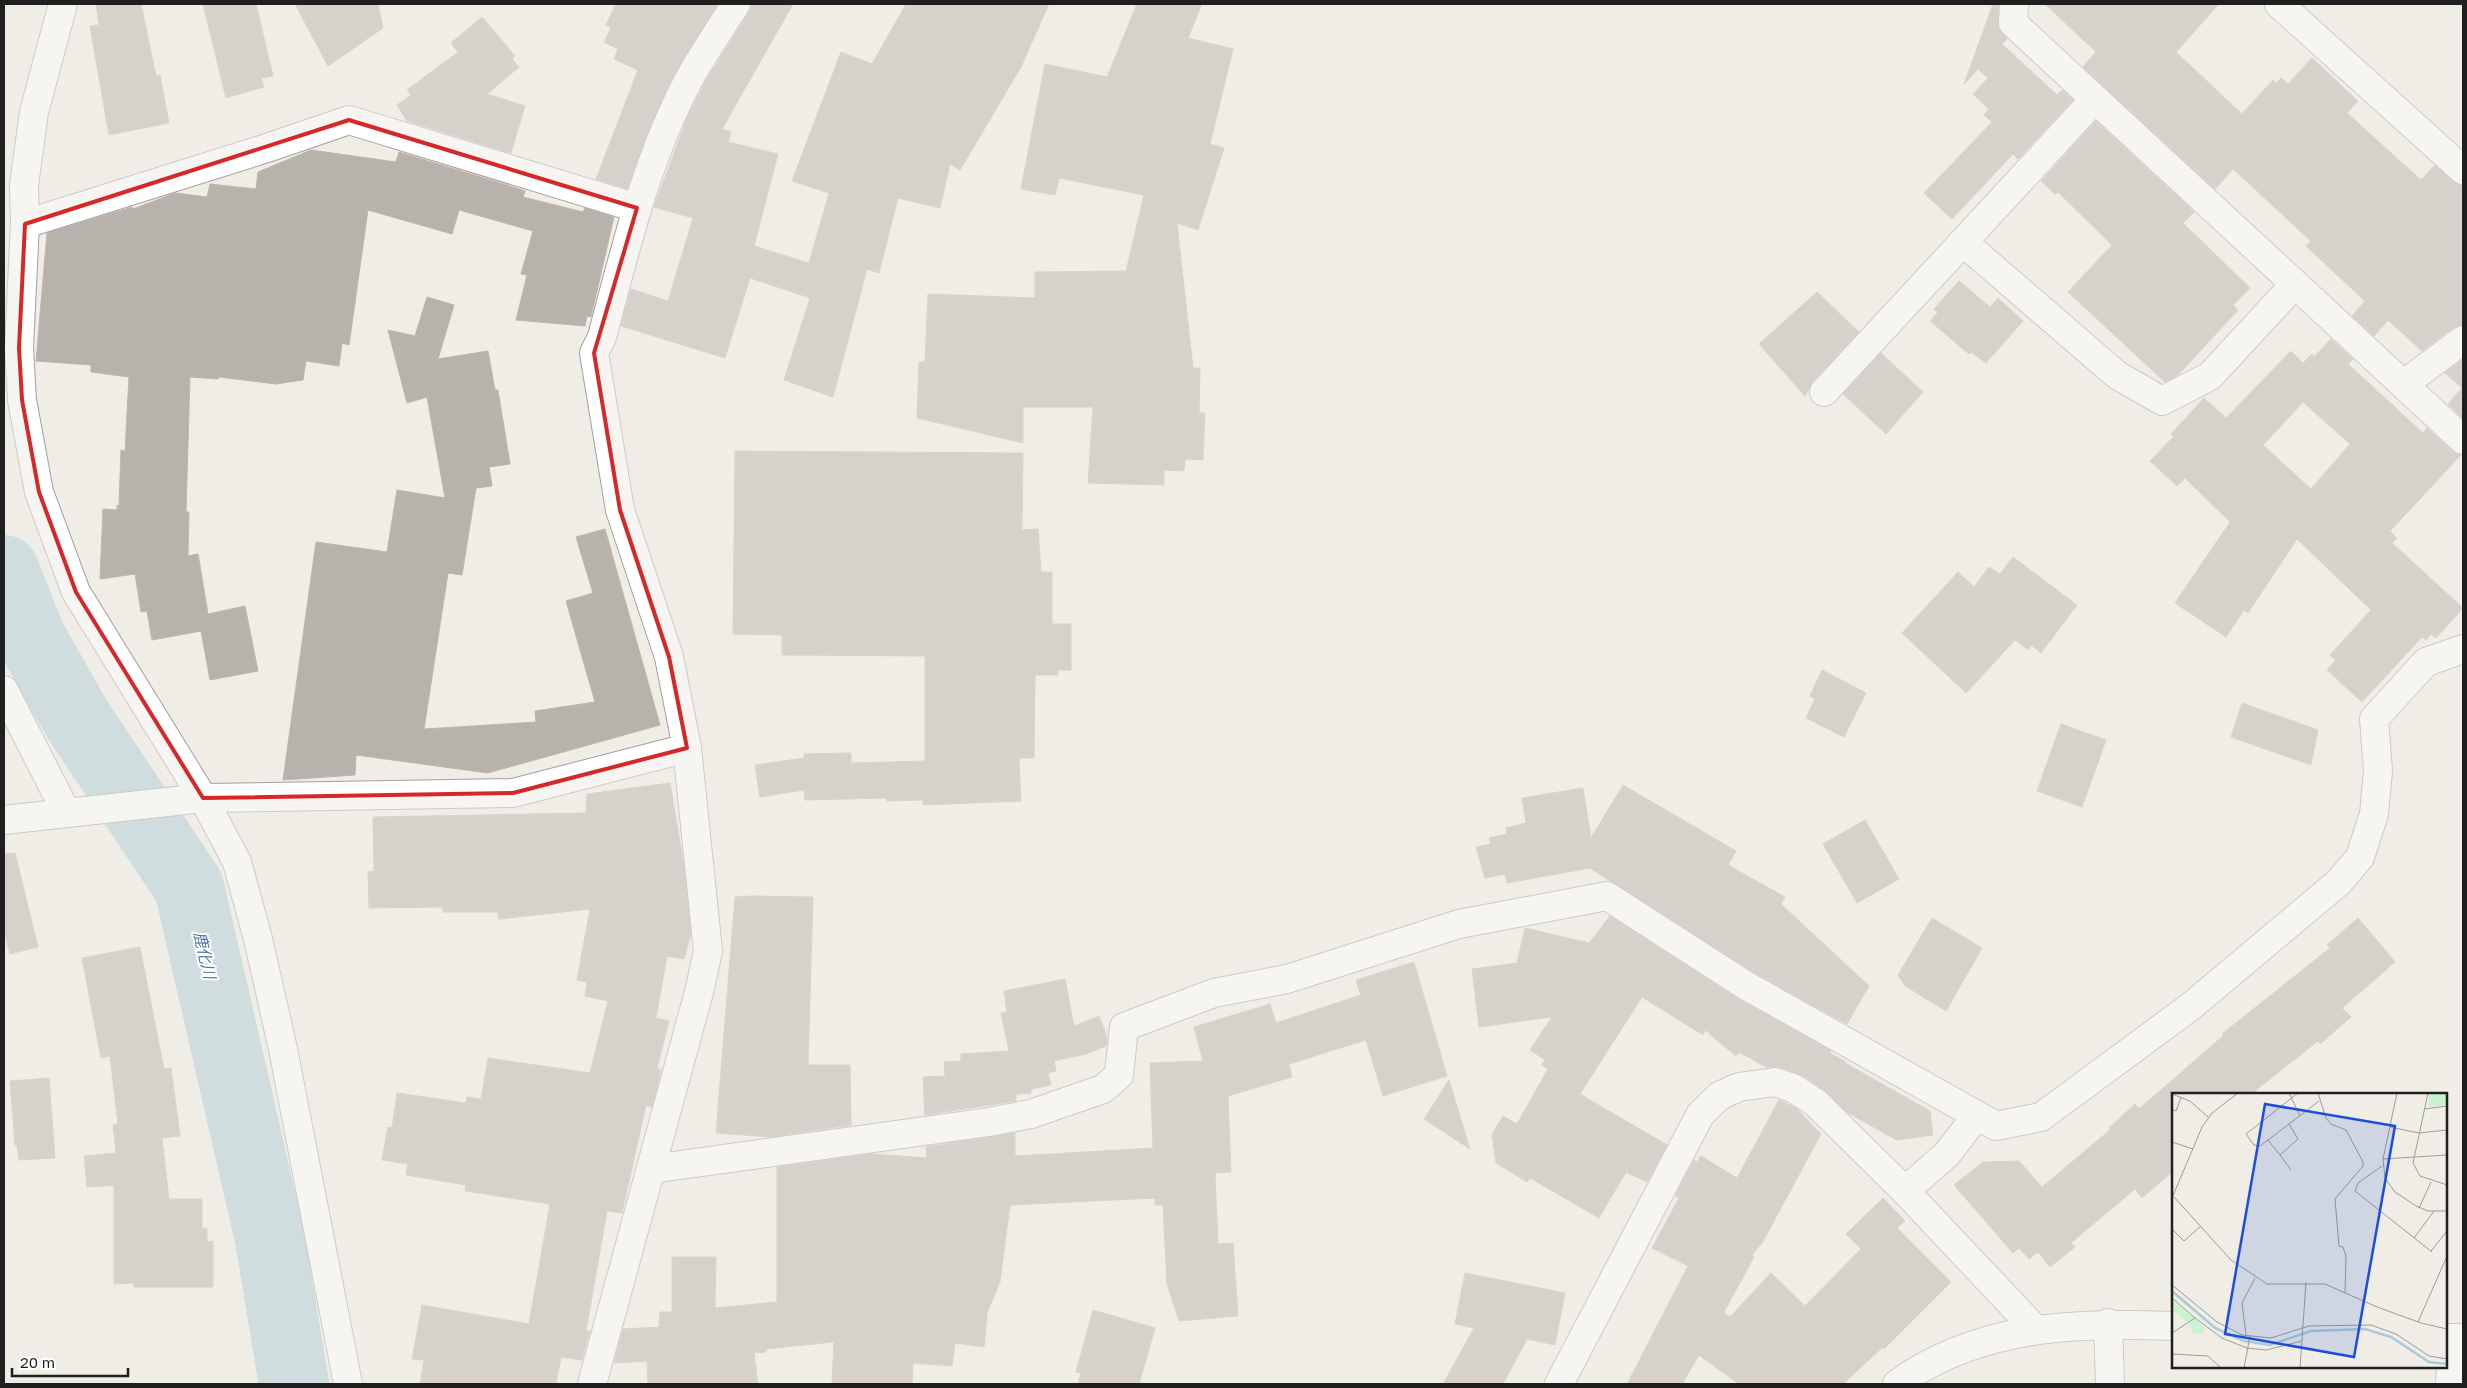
<svg xmlns="http://www.w3.org/2000/svg" width="2467" height="1388" font-family="'Golos Text','Noto Sans JP',sans-serif">
<style>
.lines{fill:none;stroke-linecap:round;stroke-linejoin:round}
.river{stroke:#acc9d7;stroke-width:70}
.building{fill:#b8b2ac;stroke:#bfb5ab;fill-rule:evenodd}
.minor-casing{stroke:#a0a0a0;stroke-width:30}
.tertiary-casing{stroke:#a0a0a0;stroke-width:30}
.minor{stroke:#fff;stroke-width:28}
.tertiary{stroke:#fff;stroke-width:28}
.marked{fill:none;stroke:#d62828;stroke-width:4;stroke-linejoin:round}
.labels{text-anchor:middle;dominant-baseline:central;stroke-width:4;stroke-linejoin:round;paint-order:stroke}
.water-label{font-size:16px;font-style:italic;fill:#5676a4;stroke:#fff}
.inset-river{fill:none;stroke:#acc9d7;stroke-width:2.5}
.inset-road{fill:none;stroke:#9c9b96;stroke-width:1}
.view{fill:#1d4ed8;fill-opacity:0.15;stroke:#1d4ed8;stroke-width:2.5}
.inset-edge{fill:none;stroke:#1f1f1f;stroke-width:2.5}
</style>
<rect width="100%" height="100%" fill="#efede6"/>
<g class="lines">
<polyline class="river" points="4,570 31,638 77,719 189,887 270,1239 294,1384"/>
</g>
<g class="building">
<polygon points="96,4 141,4 156,76 160,75 169,123 109,135 90,26 99,25"/>
<polygon points="203,4 256,4 273,76 261,78 264,87 226,98"/>
<polygon points="295,4 378,4 383,28 328,66"/>
<polygon points="616,4 718,4 674,74 646,136 627,189 596,179 638,70 614,59 618,49 604,42 611,28 606,25"/>
<polygon points="751,4 793,4 722,129 731,132 728,142 778,154 754,246 809,263 829,193 792,181 841,52 872,64 906,4 1049,4 1021,67 960,170 950,164 940,208 898,198 879,273 867,269 833,397 784,380 810,298 750,278 725,358 621,326 631,289 668,301 693,218 654,207 687,118 707,79 749,12"/>
<polygon points="1137,4 1202,4 1188,38 1233,49 1210,144 1224,148 1198,230 1177,223 1193,368 1200,368 1199,413 1205,413 1203,460 1185,459 1184,471 1164,470 1164,485 1088,483 1093,407 1023,407 1023,443 917,418 919,362 925,362 928,294 1035,298 1035,272 1126,271 1144,195 1059,178 1055,195 1021,189 1045,64 1107,77"/>
<polygon points="1993,4 1998,4 1998,28 2007,39 2002,44 2057,95 2062,90 2073,100 2018,159 2013,154 1952,219 1924,193 1992,122 1984,115 1989,109 1973,94 1988,78 1978,69 1964,84"/>
<polygon points="2045,4 2219,4 2176,52 2242,114 2273,80 2276,83 2281,78 2288,84 2312,58 2358,101 2347,113 2421,180 2435,165 2453,182 2463,185 2463,325 2454,327 2422,351 2388,320 2374,336 2352,316 2365,301 2306,246 2311,241 2233,169 2215,189 2083,67 2096,52"/>
<polygon points="482,17 515,56 512,59 519,67 487,94 525,106 511,153 407,121 397,105 411,95 407,90 458,52 451,43"/>
<polygon points="2096,121 2194,212 2183,223 2250,288 2233,305 2238,310 2178,375 2165,382 2068,292 2112,245 2058,192 2055,194 2041,181"/>
<polygon points="311,150 396,162 399,152 510,186 525,191 523,197 583,212 585,208 614,217 591,317 587,316 585,326 516,320 527,275 521,274 533,231 459,210 452,234 368,210 349,345 342,343 339,366 306,361 303,380 276,384 219,377 218,379 190,377 186,512 189,512 188,556 198,554 208,614 245,606 258,671 210,680 201,631 152,640 147,611 141,612 135,574 100,579 103,509 117,510 117,505 119,506 121,450 125,451 129,377 91,372 91,365 36,361 47,233 132,207 133,209 175,193 207,197 210,184 256,189 258,172"/>
<polygon points="1959,281 1990,307 1998,298 2023,321 1986,363 1971,352 1969,354 1930,321 1938,312 1934,309"/>
<polygon points="1817,292 1859,332 1813,381 1805,396 1759,344"/>
<polygon points="427,297 454,305 438,359 488,351 495,390 498,390 510,464 489,467 492,486 476,488 462,575 448,573 424,729 536,722 535,711 595,702 566,601 593,593 576,537 605,529 660,725 488,773 356,755 355,775 283,780 316,542 387,552 397,490 445,498 427,397 407,403 388,330 415,336"/>
<path d="M2331 339 2353 359 2348 364 2423 433 2427 428 2452 451 2461 455 2390 531 2397 538 2392 543 2463 608 2436 638 2431 634 2426 640 2422 637 2362 702 2327 670 2336 660 2330 655 2371 610 2297 539 2248 613 2244 610 2226 637 2175 603 2230 522 2185 478 2177 486 2150 461 2174 436 2171 434 2204 398 2226 418 2291 351 2303 363 2312 354 2314 357ZM2303 402 2350 444 2311 489 2263 445Z"/>
<polygon points="1881,353 1923,392 1886,434 1843,394"/>
<polygon points="2463,359 2463,419 2448,404 2462,388 2445,373"/>
<polygon points="735,451 1023,453 1022,530 1038,529 1041,572 1052,572 1052,624 1071,624 1071,670 1058,670 1058,675 1035,675 1034,758 1019,758 1021,801 923,805 923,800 887,801 886,798 805,800 804,790 760,797 755,765 804,758 804,754 851,753 851,763 925,761 925,656 782,655 782,635 733,634"/>
<polygon points="2013,557 2077,605 2041,653 2031,645 2028,650 2015,640 1966,693 1902,633 1958,572 1974,587 1989,567 2000,574"/>
<polygon points="1822,670 1866,693 1844,737 1806,718 1815,699 1810,696"/>
<polygon points="2242,703 2318,730 2311,765 2231,737"/>
<polygon points="2061,724 2106,740 2082,807 2037,791"/>
<polygon points="670,783 684,866 691,934 684,959 667,956 656,1018 669,1021 657,1068 661,1070 652,1107 646,1105 622,1213 607,1211 586,1331 590,1331 582,1360 561,1357 556,1384 420,1384 424,1360 412,1359 422,1305 529,1324 550,1204 465,1191 466,1185 406,1175 408,1164 382,1160 388,1127 392,1128 397,1093 466,1103 467,1097 481,1099 488,1058 590,1073 608,1001 585,996 587,982 577,980 590,909 499,919 498,912 443,912 443,907 369,908 368,872 374,871 373,817 586,813 587,794"/>
<polygon points="1623,785 1736,851 1728,865 1785,897 1781,904 1869,986 1847,1024 1753,972 1590,868 1507,883 1505,874 1485,878 1476,847 1491,844 1489,838 1507,834 1506,828 1526,823 1522,798 1583,788 1591,838"/>
<polygon points="1865,820 1899,879 1857,903 1823,844"/>
<polygon points="15,853 38,947 10,954 4,929 4,854"/>
<polygon points="752,896 813,897 808,1065 850,1065 851,1125 770,1137 716,1133 735,897"/>
<polygon points="1610,916 1737,998 1831,1051 1830,1053 1846,1062 1845,1063 1930,1111 1933,1135 1897,1140 1848,1113 1827,1092 1802,1075 1780,1067 1766,1067 1739,1052 1736,1056 1705,1030 1703,1035 1642,997 1580,1094 1667,1145 1647,1182 1626,1172 1599,1218 1530,1178 1527,1182 1496,1163 1492,1134 1503,1116 1517,1124 1548,1069 1542,1065 1545,1060 1530,1050 1552,1017 1479,1027 1472,969 1517,963 1525,928 1589,943"/>
<polygon points="1932,918 1982,948 1946,1011 1905,986 1898,975"/>
<polygon points="2358,918 2395,962 2342,1008 2351,1017 2320,1044 2318,1041 2251,1094 2173,1094 2173,1171 2142,1198 2135,1189 2071,1243 2075,1247 2050,1267 2038,1252 2029,1259 2019,1248 2013,1253 1954,1185 1983,1162 2019,1161 2042,1187 2110,1130 2109,1128 2135,1104 2139,1109 2224,1035 2222,1034 2330,948 2327,945"/>
<polygon points="140,947 164,1069 171,1068 180,1136 162,1138 169,1199 202,1199 202,1228 207,1228 207,1242 213,1241 213,1287 134,1287 134,1283 114,1284 114,1185 87,1187 84,1156 116,1153 113,1125 118,1124 110,1056 101,1058 82,958"/>
<polygon points="1414,962 1447,1076 1383,1096 1366,1040 1289,1064 1292,1077 1228,1096 1231,1172 1215,1173 1218,1244 1233,1243 1238,1316 1179,1321 1167,1284 1163,1205 1155,1205 1155,1198 1010,1205 1000,1282 987,1313 984,1347 955,1343 952,1366 913,1363 912,1384 832,1384 834,1342 766,1349 766,1352 754,1353 758,1384 648,1384 647,1361 614,1363 623,1329 659,1327 660,1312 672,1312 672,1257 716,1257 715,1308 777,1302 777,1167 872,1154 927,1158 926,1147 1015,1133 1015,1156 1153,1148 1150,1063 1203,1061 1194,1027 1270,1004 1276,1023 1361,995 1356,980"/>
<polygon points="1065,979 1074,1026 1099,1016 1107,1037 1106,1046 1086,1054 1054,1061 1056,1071 1048,1073 1051,1085 1031,1089 1031,1093 1016,1094 1016,1101 925,1115 923,1077 945,1076 944,1062 961,1061 961,1054 1009,1051 1001,1013 1007,1012 1004,991"/>
<polygon points="49,1078 55,1158 19,1160 17,1145 15,1145 10,1081"/>
<polygon points="1449,1080 1470,1149 1424,1119"/>
<polygon points="1779,1100 1796,1108 1821,1134 1762,1243 1752,1255 1754,1257 1724,1312 1730,1317 1771,1273 1805,1306 1861,1249 1846,1234 1883,1198 1905,1221 1897,1228 1951,1282 1884,1349 1883,1347 1843,1384 1739,1384 1699,1355 1682,1384 1627,1384 1688,1266 1652,1248 1679,1198 1675,1196 1694,1160 1697,1162 1701,1156 1737,1178"/>
<polygon points="1465,1273 1565,1293 1555,1345 1527,1339 1503,1384 1443,1384 1474,1328 1455,1324"/>
<polygon points="1093,1310 1155,1328 1139,1384 1078,1384 1081,1373 1076,1372"/>
</g>
<g class="lines">
<defs>
<g id="minor">
<polyline points="63,4 34,112 24,185 25,224 19,348 22,400 39,492 76,592 203,798 237,862 258,939 283,1049 348,1384"/>
<polyline points="2014,4 2013,23 2095,99 1963,242 2117,375 2162,401 2210,376 2295,284 2463,440"/>
<polyline points="2279,4 2463,170"/>
<polyline points="2095,99 2295,284"/>
<polyline points="25,224 267,148 349,120 637,208"/>
<polyline points="2404,384 2463,340"/>
<polyline points="1824,392 1963,242"/>
<polyline points="4,690 66,812"/>
<polyline points="4,820 203,798 513,793 687,748"/>
<polyline points="651,1169 989,1122 1031,1114 1103,1089 1119,1075 1124,1027 1214,993 1287,979 1459,924 1607,896 1745,985 1996,1126 2041,1117 2190,1007 2339,882 2360,857 2374,814 2378,771 2374,719 2426,662 2463,649"/>
<polyline points="1905,1191 1947,1154 1977,1115"/>
<path d="M592 1384 699 992 708 951 687 748 669 657 620 510 594 353 602 337C625 250 646 161 688 81 702 55 720 29 736 4"/>
<polyline points="1559,1384 1700,1115 1719,1096 1739,1087 1775,1082 1793,1088 1816,1103 1905,1191 2035,1329"/>
<polyline points="2450,1384 2452,1338"/>
</g>
<g id="tertiary">
<polyline points="2108,1323 2110,1384"/>
<polyline points="2446,1338 2463,1338"/>
<path d="M1897 1384C1978 1325 2078 1322 2173 1326"/>
</g>
</defs>
<use href="#minor" class="minor-casing"/>
<use href="#tertiary" class="tertiary-casing"/>
<use href="#minor" class="minor"/>
<use href="#tertiary" class="tertiary"/>
</g>
<path d="M0 0H2467V1388H0ZM349 120 637 208 594 353 620 510 669 657 687 748 513 793 203 798 76 592 39 492 22 400 19 348 25 224Z" fill="#efede6" fill-opacity=".55" fill-rule="evenodd"/>
<path class="marked" d="M349 120 637 208 594 353 620 510 669 657 687 748 513 793 203 798 76 592 39 492 22 400 19 348 25 224Z"/>
<g class="labels">
<g class="water-label">
<text transform="translate(205 955) rotate(77)">鹿化川</text>
</g>
</g>
<g transform="translate(2172 1093)">
<rect width="275" height="275" fill="#efede6"/>
<path d="M257 0H275V12L257 14ZM0 206 33 235 30 241 21 240 18 231 0 217Z" fill="#c9f3d0"/>
<path class="inset-river" d="M0 198 43 235 72 248 98 252 139 238 193 236 219 244 257 269 275 271"/>
<path class="inset-road" d="M117 0 128 23M126 0 74 41 82 52 88 53 96 47 108 62 126 46 117 31 147 8M146 0 154 25 159 31 174 37 191 69V73L163 106 167 153 171 154 174 163 173 199M225 0 211 66 213 85 223 99 244 113 256 118H275M256 0 241 70 248 83 275 92M0 1 18 8 36 24M0 16 4 18 9 5M252 16 275 13M218 34 247 40 275 37M96 47 117 31M0 49 21 56M108 62 119 77M211 66 275 62M210 73 186 90 183 98 260 159M2 104 59 167 95 191H153L205 214 249 230 275 236M0 105 30 34 40 20 66 0M247 115 259 89M0 136 12 148 29 133M242 145 262 118M259 158 275 138M0 192 45 229 70 242 99 245 137 233 199 232 224 241 257 263 275 266M0 205 23 225 0 240M23 225 50 245 75 255 94 257 130 248M246 229 275 163M74 242 70 210 83 185M0 261 36 263 49 275M72 275 78 243M128 275 134 189"/>
<path class="view" d="M93 11 223 33 182 264 53 241Z"/>
<rect width="275" height="275" class="inset-edge"/>
</g>
<rect width="2467" height="1388" fill="none" stroke="#1f1f1f" stroke-width="10"/>
<path d="M12 1368v8h116v-8" fill="none" stroke="#1f1f1f" stroke-width="2.5"/>
<text x="20" y="1368" font-size="15" fill="#1f1f1f" stroke="#ffffff" stroke-width="4" paint-order="stroke">20 m</text>
</svg>
